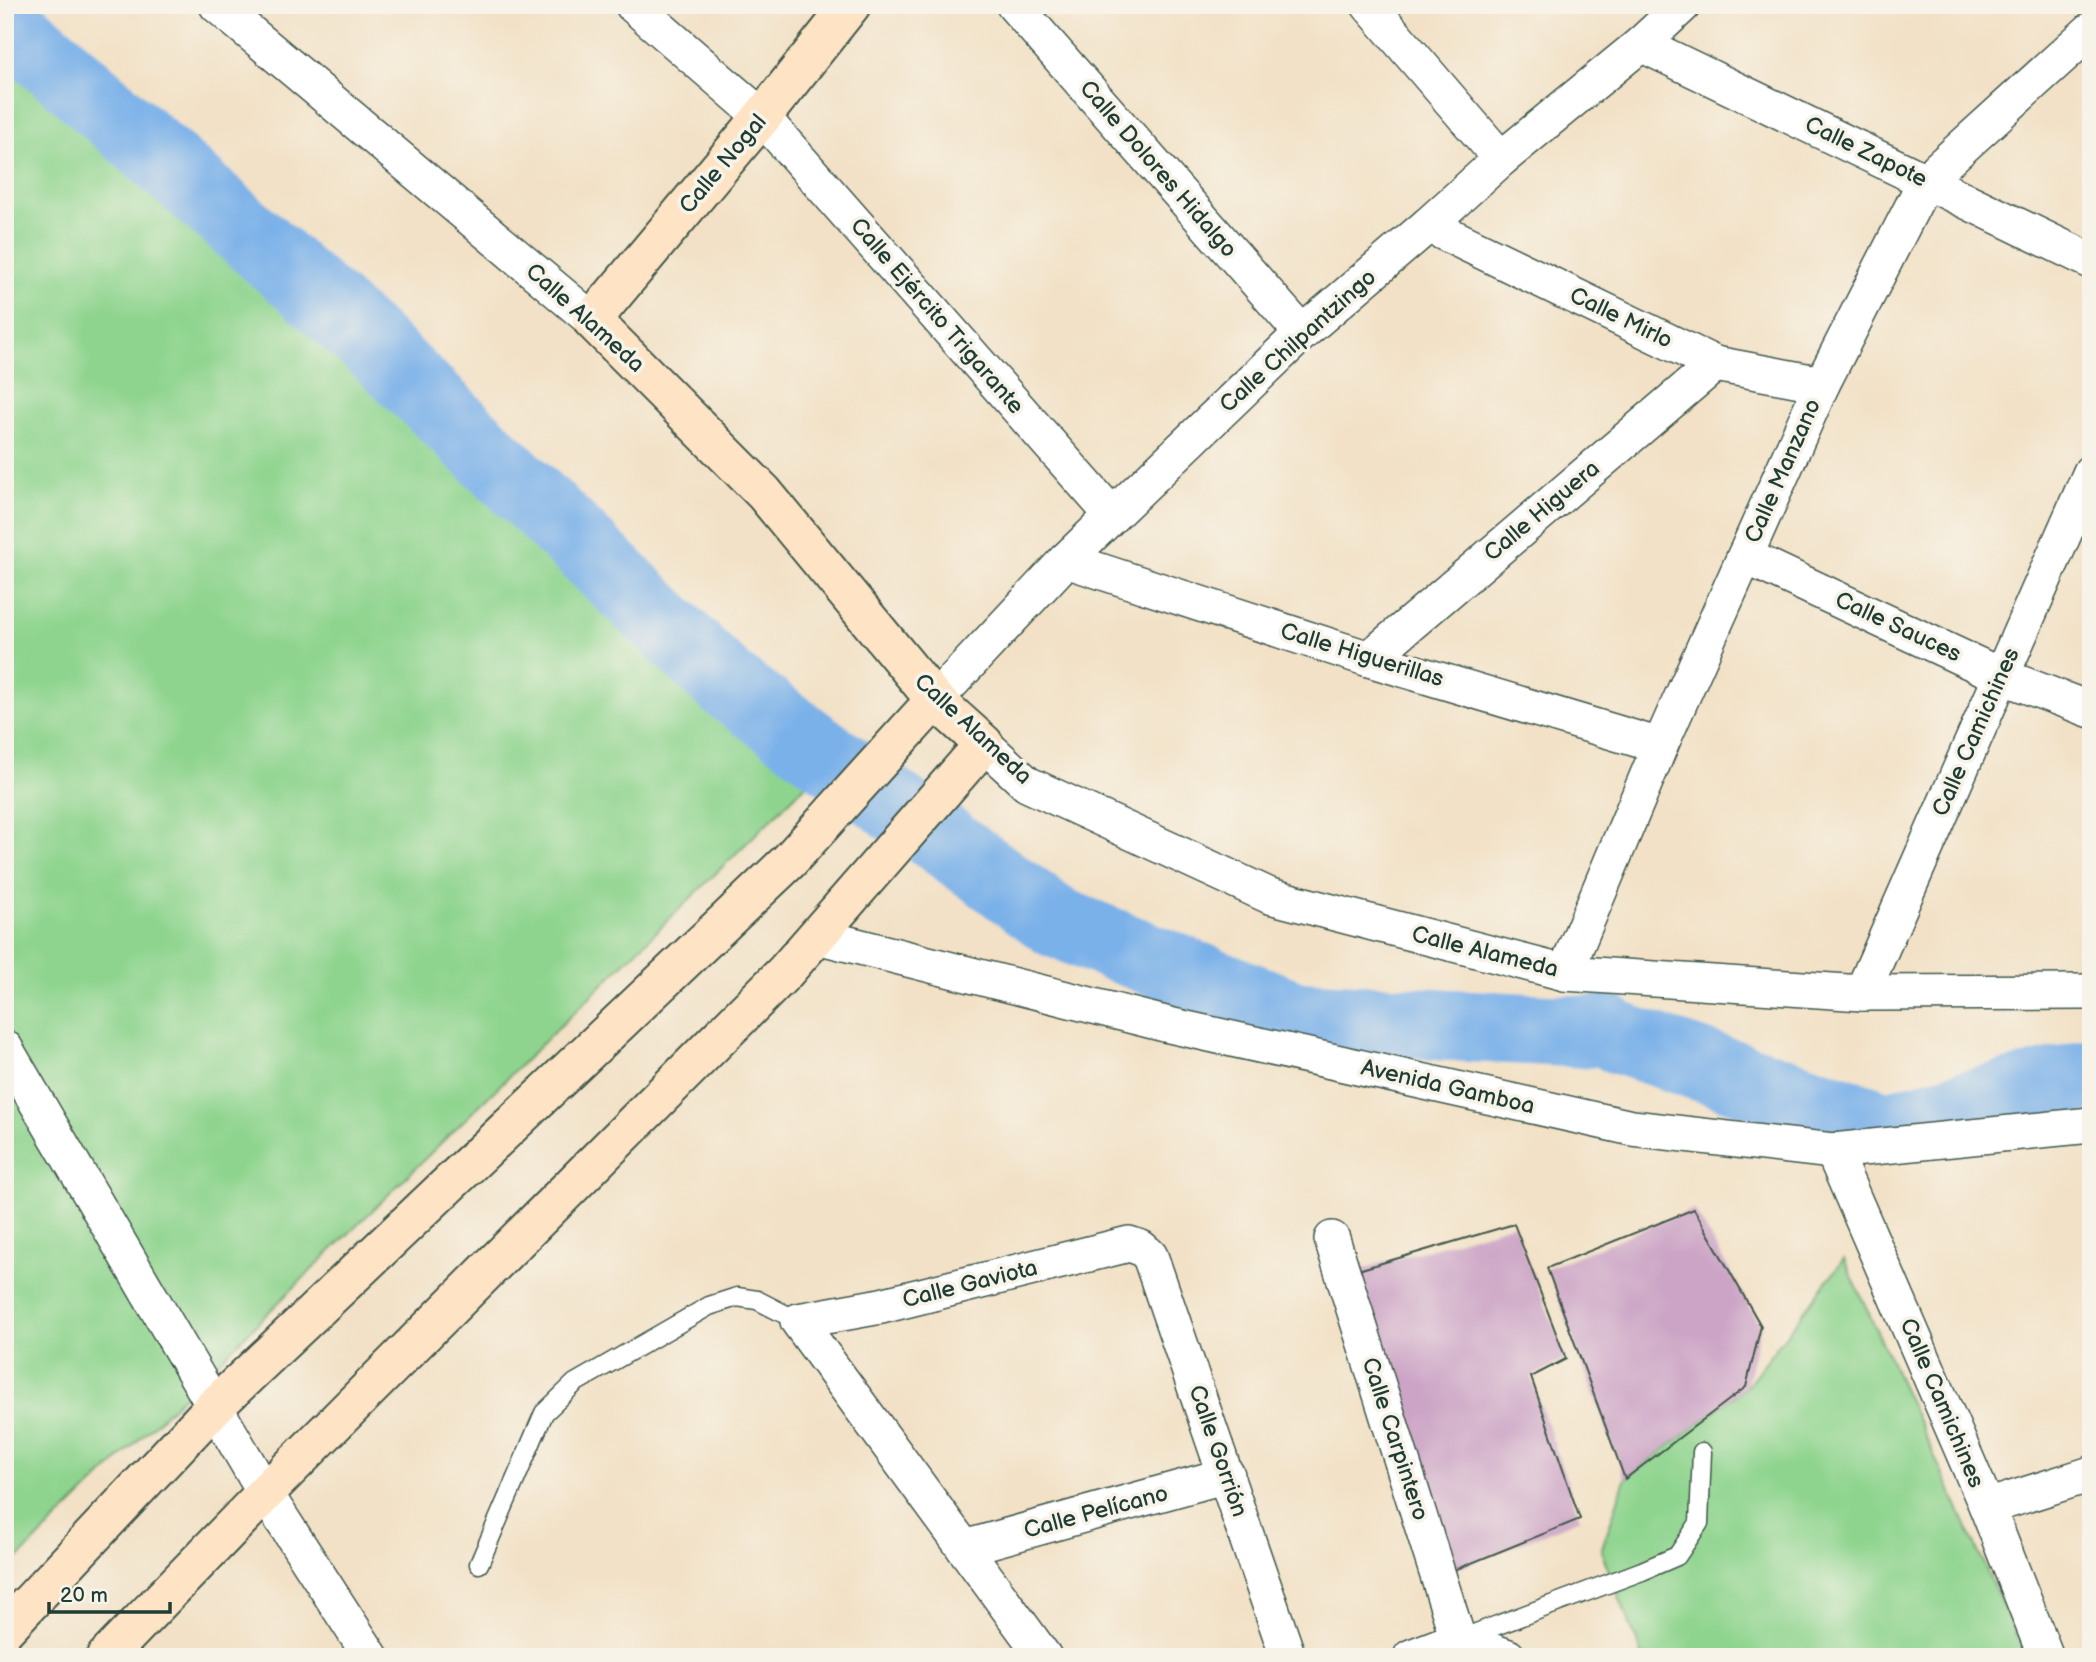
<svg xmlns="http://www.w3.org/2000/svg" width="2096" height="1662" font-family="'Balsamiq Sans',sans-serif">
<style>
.green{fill:#8ed48e;stroke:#568861;stroke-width:2}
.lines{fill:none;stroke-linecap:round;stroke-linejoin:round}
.river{stroke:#7ab1e9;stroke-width:72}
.building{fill:#cca4c6}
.lane-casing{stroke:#3f564a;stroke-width:21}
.street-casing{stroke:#3f564a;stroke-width:38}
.secondary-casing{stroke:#3f564a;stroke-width:42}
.lane{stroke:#fff;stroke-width:18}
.street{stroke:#fff;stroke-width:35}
.secondary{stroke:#fee4c5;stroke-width:38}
.labels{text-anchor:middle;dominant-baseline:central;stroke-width:7;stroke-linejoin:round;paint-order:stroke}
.street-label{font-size:23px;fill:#1f3d34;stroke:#f7f3e8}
</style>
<rect width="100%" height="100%" fill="#f7f3e8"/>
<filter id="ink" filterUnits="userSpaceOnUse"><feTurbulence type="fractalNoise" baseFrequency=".0143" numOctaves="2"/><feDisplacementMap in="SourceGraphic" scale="14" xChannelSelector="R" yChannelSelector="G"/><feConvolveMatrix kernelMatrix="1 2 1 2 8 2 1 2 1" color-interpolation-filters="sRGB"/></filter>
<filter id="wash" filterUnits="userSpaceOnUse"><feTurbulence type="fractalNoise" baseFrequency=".00686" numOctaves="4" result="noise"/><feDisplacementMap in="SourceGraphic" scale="28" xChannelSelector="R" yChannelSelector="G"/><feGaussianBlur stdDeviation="1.57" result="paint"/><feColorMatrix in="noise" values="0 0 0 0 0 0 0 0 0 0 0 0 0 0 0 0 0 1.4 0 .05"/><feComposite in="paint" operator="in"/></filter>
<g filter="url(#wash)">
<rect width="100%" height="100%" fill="#f2e1c6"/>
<g class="green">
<polygon points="5,12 34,20 360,350 712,686 818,773 5,1571"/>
<polygon points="1844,1259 2024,1652 2012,1657 1643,1657 1601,1551 1625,1479 1746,1387"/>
</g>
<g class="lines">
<polyline class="river" points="5,20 370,342 727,684 1056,922 1297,1017 1587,1032 1605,1029 1616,1037 1887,1127 2091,1075"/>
</g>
<g id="blocks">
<g class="building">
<polygon points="1694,1209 1761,1326 1746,1387 1625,1479 1547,1268"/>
<polygon points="1514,1224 1566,1359 1531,1377 1580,1519 1452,1571 1348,1273"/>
</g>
</g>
</g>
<g filter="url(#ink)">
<use href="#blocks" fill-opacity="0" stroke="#3f564a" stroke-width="2"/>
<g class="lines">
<defs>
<g id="lane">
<polyline points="479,1564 544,1413 575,1383 709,1306 737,1297 757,1300 798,1321"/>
<polyline points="1463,1638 1642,1571 1677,1556 1699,1523 1702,1452"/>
</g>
<g id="street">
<polyline points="217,5 592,320"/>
<polyline points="633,5 762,117 1112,515"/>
<polyline points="1014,5 1302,333"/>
<polyline points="1369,5 1501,159"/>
<polyline points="1641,44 2091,261"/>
<polyline points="1428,225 1715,364 1822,384"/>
<polyline points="1745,556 2001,676 2091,710"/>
<polyline points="1066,560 1369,659 1660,746"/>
<polyline points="1369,659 1715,364"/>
<polyline points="935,700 1066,560 1302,333 1428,225 1501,159 1641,44 1683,5"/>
<polyline points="984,744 1027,784 1270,896 1565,973 1862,993 2091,992"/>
<polyline points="817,936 1169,1025 1632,1128 1833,1151 2091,1125"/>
<polyline points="1565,973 1660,746 1822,384 1926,180 2091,30"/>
<polyline points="1862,993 2091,472"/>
<polyline points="5,1048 265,1493 371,1657"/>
<polyline points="1833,1151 1987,1507 2046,1657"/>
<polyline points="1332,1239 1458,1639"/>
<polyline points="1987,1507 2091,1474"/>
<polyline points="964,1548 1227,1475"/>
<polyline points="1044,1657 798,1321 881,1306 1129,1244 1141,1248 1150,1256 1288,1657"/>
<polyline points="1411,1657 1458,1639 1508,1657"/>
</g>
<g id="secondary">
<polyline points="5,1629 214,1407 789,861 935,700"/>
<polyline points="106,1657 265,1493 785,972 984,744 935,700 764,493 592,320 762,117 851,5"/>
</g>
</defs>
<use href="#lane" class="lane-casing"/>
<use href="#street" class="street-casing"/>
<use href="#secondary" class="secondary-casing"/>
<use href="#lane" class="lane"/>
<use href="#street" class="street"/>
<use href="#secondary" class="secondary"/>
</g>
</g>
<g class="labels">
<g class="street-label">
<text transform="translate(1866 152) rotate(26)">Calle Zapote</text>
<text transform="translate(723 164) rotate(-50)">Calle Nogal</text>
<text transform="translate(1158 169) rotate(49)">Calle Dolores Hidalgo</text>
<text transform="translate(937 316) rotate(49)">Calle Ejército Trigarante</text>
<text transform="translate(585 318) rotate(42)">Calle Alameda</text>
<text transform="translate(1621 318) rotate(26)">Calle Mirlo</text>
<text transform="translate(1298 341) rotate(-42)">Calle Chilpantzingo</text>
<text transform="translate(1783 471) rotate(-66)">Calle Manzano</text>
<text transform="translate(1542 511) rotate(-40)">Calle Higuera</text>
<text transform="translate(1898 627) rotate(25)">Calle Sauces</text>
<text transform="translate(1362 655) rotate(17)">Calle Higuerillas</text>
<text transform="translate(973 729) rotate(43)">Calle Alameda</text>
<text transform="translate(1976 732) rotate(-66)">Calle Camichines</text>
<text transform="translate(1485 952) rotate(14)">Calle Alameda</text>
<text transform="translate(1448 1087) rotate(13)">Avenida Gamboa</text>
<text transform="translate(970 1284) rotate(-14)">Calle Gaviota</text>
<text transform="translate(1942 1403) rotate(67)">Calle Camichines</text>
<text transform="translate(1395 1439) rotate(72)">Calle Carpintero</text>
<text transform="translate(1218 1451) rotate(71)">Calle Gorrión</text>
<text transform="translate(1096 1512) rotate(-15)">Calle Pelícano</text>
</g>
</g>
<rect width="2096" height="1662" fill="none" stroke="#f7f3e8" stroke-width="28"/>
<path d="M49 1602v10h121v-10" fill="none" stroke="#1f3d34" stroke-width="3.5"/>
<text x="60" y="1602" font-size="21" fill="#1f3d34" stroke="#f7f3e8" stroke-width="5" paint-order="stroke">20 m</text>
</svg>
